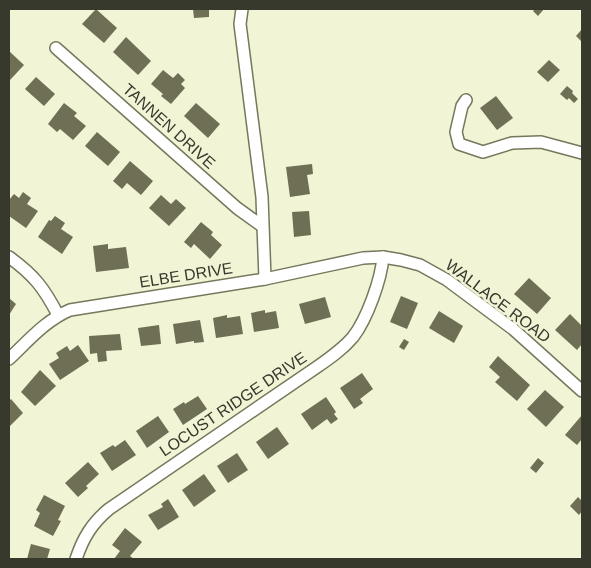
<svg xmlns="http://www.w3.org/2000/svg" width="591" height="568" font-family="Arial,sans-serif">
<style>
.building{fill:#6e6f54}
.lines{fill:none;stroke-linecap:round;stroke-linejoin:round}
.minor-casing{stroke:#76775c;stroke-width:14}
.minor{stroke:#fff;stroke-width:11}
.labels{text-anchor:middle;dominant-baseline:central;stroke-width:5;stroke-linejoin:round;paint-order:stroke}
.street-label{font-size:16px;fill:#38392d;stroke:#f1f4d5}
</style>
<rect width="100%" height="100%" fill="#f1f4d5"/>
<g class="building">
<polygon points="96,9 117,28 104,43 82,24"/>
<polygon points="193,9 209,9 209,17 194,18"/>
<polygon points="535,9 544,9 538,16 533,11"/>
<polygon points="582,29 582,42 576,36"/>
<polygon points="126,37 151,61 138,75 113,52"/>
<polygon points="9,51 24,65 10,80 9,79"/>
<polygon points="549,60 560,70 548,82 537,72"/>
<polygon points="163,70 173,78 178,73 185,80 181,84 185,88 171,104 161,96 163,94 151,84"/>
<polygon points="36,77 55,94 44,106 25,89"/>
<polygon points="567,86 573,91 572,93 578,99 574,103 569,98 567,100 560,94"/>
<polygon points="496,96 513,118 497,130 480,108"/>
<polygon points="64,103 77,113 74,116 86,126 73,140 60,129 57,132 48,124"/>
<polygon points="196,103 220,124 208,138 184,116"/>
<polygon points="97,132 120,152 108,166 85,146"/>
<polygon points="130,161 153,181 141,195 127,183 122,189 113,181"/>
<polygon points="312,164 313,174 307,175 310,194 290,197 286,167"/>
<polygon points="23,192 31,198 27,204 38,211 26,228 9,216 9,200 14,194 19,198"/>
<polygon points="161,195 171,204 176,199 186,208 169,226 149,208"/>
<polygon points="309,211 311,235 294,237 292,212"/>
<polygon points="55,216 65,223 61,229 73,237 62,254 38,237 49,220 51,221"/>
<polygon points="201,222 213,232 211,235 222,245 210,259 194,244 191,248 184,242"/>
<polygon points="108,244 108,249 126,247 129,268 96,272 93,246"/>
<polygon points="529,278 551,298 537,314 514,294"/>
<polygon points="401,296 418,303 407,329 390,322"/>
<polygon points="325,297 331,317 305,324 299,304"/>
<polygon points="9,298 16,304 9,315"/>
<polygon points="265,310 265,313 276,311 279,328 254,332 251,313"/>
<polygon points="439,311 463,326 454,343 429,328"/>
<polygon points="570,314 582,326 582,344 577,350 555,330"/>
<polygon points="227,315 227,318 240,316 243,334 216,338 213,318"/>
<polygon points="200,320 204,342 194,343 194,341 176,344 173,324"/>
<polygon points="159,325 161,344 141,346 138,328"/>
<polygon points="120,334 122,350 106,351 107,361 98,362 97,353 90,354 89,336"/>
<polygon points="404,339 409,342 404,350 399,347"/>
<polygon points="78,345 89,361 60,380 49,364 59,358 56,353 67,346 70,351"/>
<polygon points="498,356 530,385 517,401 495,382 500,377 489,367"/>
<polygon points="40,370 56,386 35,406 21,392"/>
<polygon points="362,373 373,389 360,399 363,403 354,409 340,388"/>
<polygon points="545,390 564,407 546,427 527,409"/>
<polygon points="198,396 207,409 183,425 173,409 184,402 185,404"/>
<polygon points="326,397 336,412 334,414 338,419 331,424 327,419 312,430 301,414"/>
<polygon points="11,399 23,413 9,427 9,401"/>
<polygon points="582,415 582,439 577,445 565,435"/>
<polygon points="158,416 169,432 147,448 136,431"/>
<polygon points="277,427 289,444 268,459 256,442"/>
<polygon points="125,440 136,455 112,471 100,453 113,445 115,447"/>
<polygon points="237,453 248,470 228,483 217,466"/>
<polygon points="538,458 544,463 536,473 530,468"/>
<polygon points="88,462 99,474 86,486 88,488 78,497 65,483"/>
<polygon points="204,474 216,491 194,507 182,490"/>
<polygon points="44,495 65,506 58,520 61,521 53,536 34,526 40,513 36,510"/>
<polygon points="578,497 582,501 582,511 579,515 570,506"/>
<polygon points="168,499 179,517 158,530 148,515 163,507 161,504"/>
<polygon points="125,528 142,542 130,556 134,559 114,559 120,551 112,545"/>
<polygon points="31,544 50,549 47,559 27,559"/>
</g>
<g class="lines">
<defs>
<g id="minor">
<polyline points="242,9 240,24 262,197 265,279"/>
<polyline points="56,48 237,208 262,226"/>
<polyline points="466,100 462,106 456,132 459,144 483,152 512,143 541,142 582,153"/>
<path d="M9 257C34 275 44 288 58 315"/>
<path d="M9 359C28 341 46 320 70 310L265 279 363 258 383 257 401 260 420 265 447 280 513 329 582 391"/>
<path d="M76 559C83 538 92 523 109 509L317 367C330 358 343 349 353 337 367 319 381 280 383 257"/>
</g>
</defs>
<use href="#minor" class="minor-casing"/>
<use href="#minor" class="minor"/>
</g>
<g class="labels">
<g class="street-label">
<text transform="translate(169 126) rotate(42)">TANNEN DRIVE</text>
<text transform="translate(186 275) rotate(-9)">ELBE DRIVE</text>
<text transform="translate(498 301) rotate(37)">WALLACE ROAD</text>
<text transform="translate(233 404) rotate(-34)">LOCUST RIDGE DRIVE</text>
</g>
</g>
<rect width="591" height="568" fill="none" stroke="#38392d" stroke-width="20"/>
</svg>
